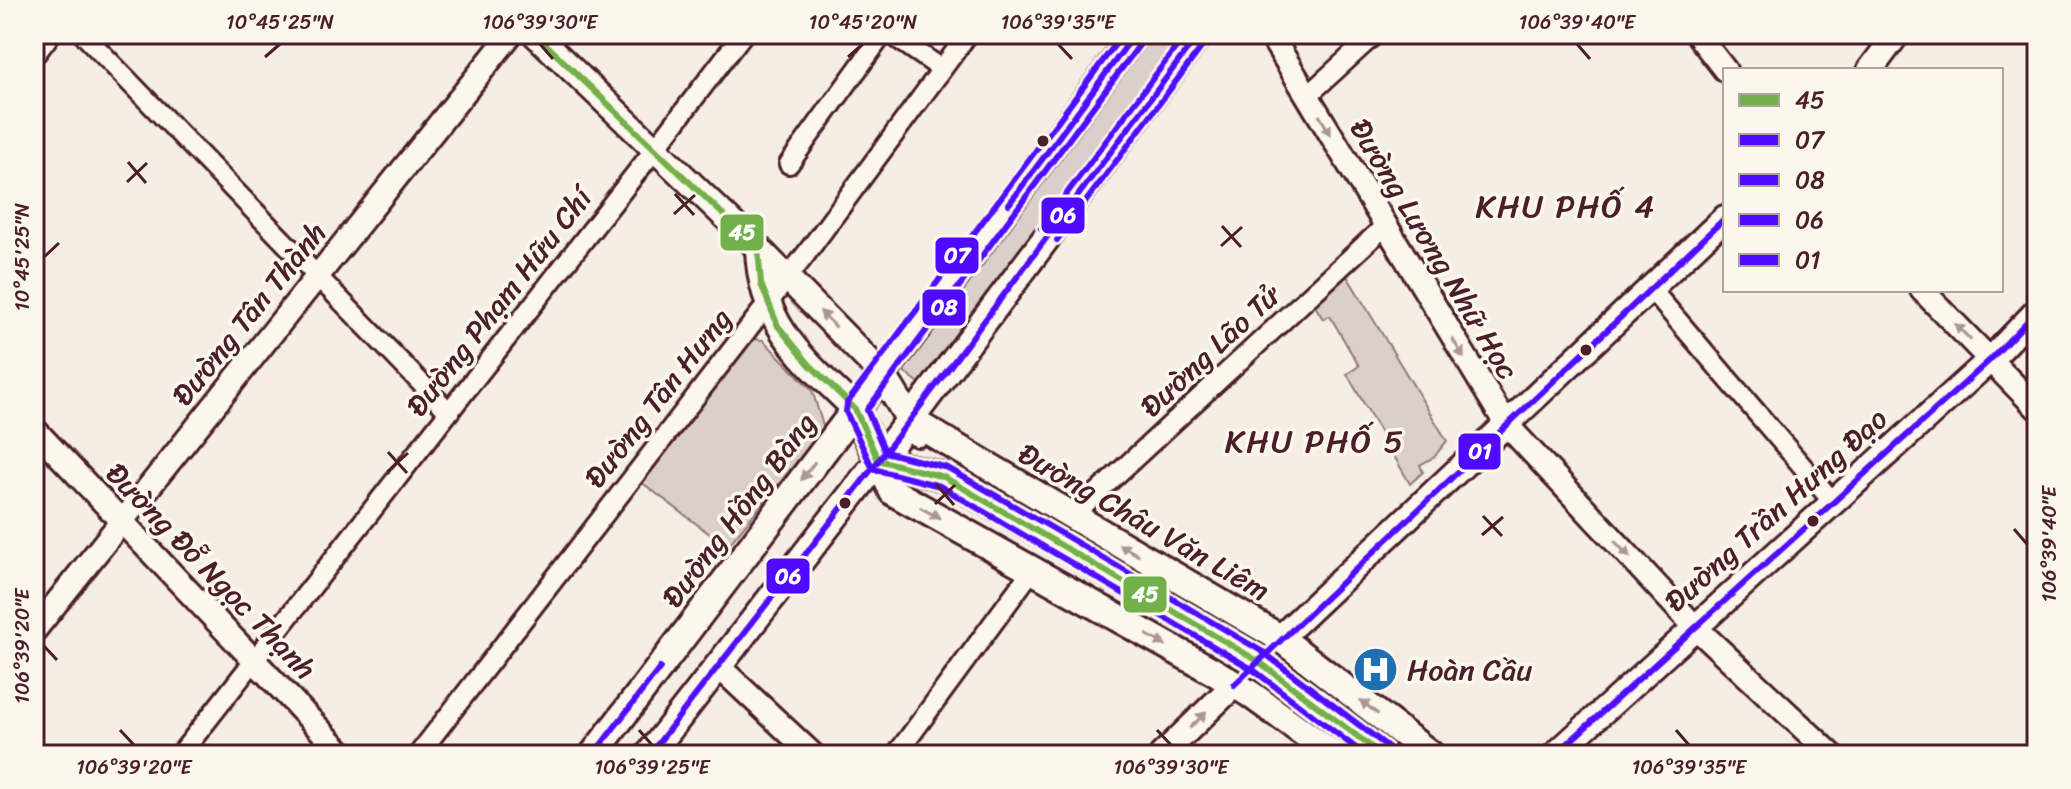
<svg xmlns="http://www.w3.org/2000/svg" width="2071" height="789" font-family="Sriracha,sans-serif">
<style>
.green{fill:#dbd0c9;stroke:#92787a;stroke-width:2}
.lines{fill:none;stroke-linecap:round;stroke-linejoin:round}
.minor-casing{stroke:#4a1f2b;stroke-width:24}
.tertiary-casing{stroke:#4a1f2b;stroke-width:28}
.secondary-casing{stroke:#4a1f2b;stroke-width:30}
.primary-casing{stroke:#4a1f2b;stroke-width:32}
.minor{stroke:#fbf7ec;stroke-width:18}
.tertiary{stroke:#fbf7ec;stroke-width:22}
.secondary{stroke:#fbf7ec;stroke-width:24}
.primary{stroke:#fbf7ec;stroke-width:26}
.bus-1-casing{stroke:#fbf7ec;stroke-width:12}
.bus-2-casing{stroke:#fbf7ec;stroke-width:12}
.bus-3-casing{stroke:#fbf7ec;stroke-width:12}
.bus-4-casing{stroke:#fbf7ec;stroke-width:12}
.bus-5-casing{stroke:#fbf7ec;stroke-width:12}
.bus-1{stroke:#72b04a;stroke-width:6}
.bus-2{stroke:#4f0aff;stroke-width:6}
.bus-3{stroke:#4f0aff;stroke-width:6}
.bus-4{stroke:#4f0aff;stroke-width:6}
.bus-5{stroke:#4f0aff;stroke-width:6}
.oneway{fill:#ab9695}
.ticks{fill:none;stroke:#4a1f2b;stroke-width:3}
.bus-dot{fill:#4a1f2b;stroke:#fbf7ec;stroke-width:3}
.labels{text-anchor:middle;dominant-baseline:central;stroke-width:7;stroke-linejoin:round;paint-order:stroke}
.street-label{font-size:30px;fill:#4a1f2b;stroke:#fbf7ec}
.poi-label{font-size:30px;fill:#4a1f2b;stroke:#fbf7ec;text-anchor:start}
.neighbourhood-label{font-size:32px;letter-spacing:2px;fill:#4a1f2b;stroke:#fbf7ec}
.line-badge{stroke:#fbf7ec;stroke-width:3}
.badge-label{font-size:22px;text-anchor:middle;font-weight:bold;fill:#fff}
.neatline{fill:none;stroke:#4a1f2b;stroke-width:3}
.ticks-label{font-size:20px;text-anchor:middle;fill:#4a1f2b}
</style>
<rect width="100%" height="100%" fill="#f4eee4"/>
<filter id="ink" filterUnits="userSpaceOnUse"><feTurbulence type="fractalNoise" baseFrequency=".0125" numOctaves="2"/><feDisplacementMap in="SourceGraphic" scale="16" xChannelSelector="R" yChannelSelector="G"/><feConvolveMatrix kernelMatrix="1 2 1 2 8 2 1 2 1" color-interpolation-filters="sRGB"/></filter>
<g filter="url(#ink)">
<g class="green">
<polygon points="1148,34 1185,34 922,385 898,367"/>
<polygon points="1344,271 1447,441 1434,457 1420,465 1423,472 1410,484 1347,374 1359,366 1330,316 1323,319 1312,301"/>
<polygon points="751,339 763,340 812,390 824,429 727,547 640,481"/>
</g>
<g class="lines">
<defs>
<g id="minor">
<polyline points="83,34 448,411"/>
<polyline points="891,34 942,69"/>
<polyline points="1307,96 1375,34"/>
<polyline points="789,164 883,34"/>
<polyline points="1650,288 1833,502"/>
<polyline points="1072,516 1385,226"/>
<polyline points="180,755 655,149 743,34"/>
<polyline points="418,755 806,254 968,34"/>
<polyline points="896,755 1032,570"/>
</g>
<g id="tertiary">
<polyline points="1270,34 1506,424 1695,627 1832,755"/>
<polyline points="1697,34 1725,70"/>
<polyline points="1922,290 2037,408"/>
<polyline points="34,429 344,755"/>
<polyline points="34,631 511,34"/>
<polyline points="718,666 813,755"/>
</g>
<g id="secondary">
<polyline points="535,34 758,248 882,374"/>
<polyline points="34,51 47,34"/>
<polyline points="1870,70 1897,34"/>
<path d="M758 248C760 325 803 359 855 409"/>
<polyline points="1280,638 1725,218"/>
<polyline points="1162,755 1234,685"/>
<polyline points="1555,755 1990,360 2037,311"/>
</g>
<g id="primary">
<polyline points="882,374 918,433"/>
<polyline points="855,409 893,492 1216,673 1250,694 1334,755"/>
<polyline points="910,420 1280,638 1431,755"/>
<polyline points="878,460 944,477 1054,541 1258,661 1382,755"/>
<polyline points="593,755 905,344 1135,34"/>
<polyline points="649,755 910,420 1199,34"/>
</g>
</defs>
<use href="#minor" class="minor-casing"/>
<use href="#tertiary" class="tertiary-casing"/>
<use href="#secondary" class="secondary-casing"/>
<use href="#primary" class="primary-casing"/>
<use href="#minor" class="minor"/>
<use href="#tertiary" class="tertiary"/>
<use href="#secondary" class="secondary"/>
<use href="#primary" class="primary"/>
<defs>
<polyline id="bus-1" points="535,34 758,248 761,284 778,326 809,364 855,409 878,460 944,477 1054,541 1258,661 1382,755"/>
<g id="bus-2">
<polyline points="1123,34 847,403 846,412 873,469 940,486 1252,669 1365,755"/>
<polyline points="1057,240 1207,40"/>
</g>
<g id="bus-3">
<polyline points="1143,40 867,410 885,452 948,468 1059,532 1263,652 1388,747"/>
<polyline points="1041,228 1186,34"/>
</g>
<g id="bus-4">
<polyline points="1009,204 1135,34"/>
<polyline points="593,755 660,668"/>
<polyline points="649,755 910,420 1199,34"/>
</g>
<g id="bus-5">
<polyline points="1234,685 1725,218"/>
<polyline points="1555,755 1990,360 2037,311"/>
</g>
</defs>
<use href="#bus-1" class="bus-1-casing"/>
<use href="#bus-2" class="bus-2-casing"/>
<use href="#bus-3" class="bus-3-casing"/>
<use href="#bus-4" class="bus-4-casing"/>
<use href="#bus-5" class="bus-5-casing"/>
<use href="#bus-1" class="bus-1"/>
<use href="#bus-2" class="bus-2"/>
<use href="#bus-3" class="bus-3"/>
<use href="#bus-4" class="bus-4"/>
<use href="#bus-5" class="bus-5"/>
</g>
<defs><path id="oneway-solid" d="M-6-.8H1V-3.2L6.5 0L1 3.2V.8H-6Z" transform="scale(2)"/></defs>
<g class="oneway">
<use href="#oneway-solid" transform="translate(1325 125) rotate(59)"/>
<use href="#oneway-solid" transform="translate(828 319) rotate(-135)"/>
<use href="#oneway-solid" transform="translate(1963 332) rotate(-134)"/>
<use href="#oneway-solid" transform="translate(1458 348) rotate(59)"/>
<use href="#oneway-solid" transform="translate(808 471) rotate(127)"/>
<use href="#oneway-solid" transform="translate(930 513) rotate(29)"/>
<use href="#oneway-solid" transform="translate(1622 549) rotate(47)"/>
<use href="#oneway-solid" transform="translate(1129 550) rotate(-150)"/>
<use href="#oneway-solid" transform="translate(1156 640) rotate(29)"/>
<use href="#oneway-solid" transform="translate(1369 707) rotate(-142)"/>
<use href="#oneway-solid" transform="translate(1198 720) rotate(-44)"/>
</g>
</g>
<path class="ticks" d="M540 44 553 59M1058 44 1072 59M1577 44 1590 59M265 57 280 44M848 57 863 44M128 162 146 183M127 182 147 163M675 194 694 215M674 214 695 195M1222 226 1241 247M1221 246 1242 227M44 257 59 243M388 452 407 473M387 472 408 453M936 484 954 505M935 504 955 485M1483 516 1502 536M2014 529 2027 544M1482 535 1503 517M44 646 57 660M120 730 134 745M639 730 652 745M1157 730 1171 745M1676 730 1689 745"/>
<defs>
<symbol id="hospital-disc" viewBox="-11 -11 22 22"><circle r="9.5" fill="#1f6fb2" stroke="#fbf7ec"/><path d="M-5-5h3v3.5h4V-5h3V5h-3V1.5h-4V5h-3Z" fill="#fff"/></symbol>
</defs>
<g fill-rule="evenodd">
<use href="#hospital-disc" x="1350" y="644" width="51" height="51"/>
</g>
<g class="bus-dot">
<circle cx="1043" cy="141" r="7"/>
<circle cx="1586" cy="350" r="7"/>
<circle cx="845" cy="503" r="7"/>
<circle cx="1813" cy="521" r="7"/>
</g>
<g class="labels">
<g class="street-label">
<text transform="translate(1434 249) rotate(59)">Đường Lương Nhữ Học</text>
<text transform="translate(499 302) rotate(-52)">Đường Phạm Hữu Chí</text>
<text transform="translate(249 314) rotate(-51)">Đường Tân Thành</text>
<text transform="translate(1210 351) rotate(-43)">Đường Lão Tử</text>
<text transform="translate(658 398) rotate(-52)">Đường Tân Hưng</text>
<text transform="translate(739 510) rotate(-53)">Đường Hồng Bàng</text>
<text transform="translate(1776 510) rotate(-42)">Đường Trần Hưng Đạo</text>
<text transform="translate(1144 522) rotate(30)">Đường Châu Văn Liêm</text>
<text transform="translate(211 571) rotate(46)">Đường Đỗ Ngọc Thạnh</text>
</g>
<g class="poi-label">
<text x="1407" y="670">Hoàn Cầu</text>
</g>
<g class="neighbourhood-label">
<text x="1566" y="206">KHU PHỐ 4</text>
<text x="1315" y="441">KHU PHỐ 5</text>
</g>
</g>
<g class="line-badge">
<rect x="1040" y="196" width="46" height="39" rx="8" fill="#4f0aff"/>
<rect x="719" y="213" width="46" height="39" rx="8" fill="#72b04a"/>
<rect x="934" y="236" width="46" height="39" rx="8" fill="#4f0aff"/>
<rect x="921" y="288" width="46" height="39" rx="8" fill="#4f0aff"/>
<rect x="1457" y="432" width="45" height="39" rx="8" fill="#4f0aff"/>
<rect x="765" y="557" width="46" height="38" rx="8" fill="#4f0aff"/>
<rect x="1122" y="575" width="46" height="39" rx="8" fill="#72b04a"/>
</g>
<g class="badge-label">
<text x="1063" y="223">06</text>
<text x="742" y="240">45</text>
<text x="957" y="263">07</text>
<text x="944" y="315">08</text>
<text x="1480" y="459">01</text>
<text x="788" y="584">06</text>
<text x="1145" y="602">45</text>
</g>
<rect width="2071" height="789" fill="none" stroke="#fbf7ec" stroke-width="88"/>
<rect x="1723" y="68" width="280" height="224" fill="#fbf7ec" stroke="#b4a19f" stroke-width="2"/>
<rect x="1739" y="94" width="40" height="12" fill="#72b04a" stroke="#b4a19f" stroke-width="2"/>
<text x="1795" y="108" font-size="24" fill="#4a1f2b">45</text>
<rect x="1739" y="134" width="40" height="12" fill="#4f0aff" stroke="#b4a19f" stroke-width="2"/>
<text x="1795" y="148" font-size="24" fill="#4a1f2b">07</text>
<rect x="1739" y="174" width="40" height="12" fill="#4f0aff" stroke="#b4a19f" stroke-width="2"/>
<text x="1795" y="188" font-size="24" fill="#4a1f2b">08</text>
<rect x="1739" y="214" width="40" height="12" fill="#4f0aff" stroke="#b4a19f" stroke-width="2"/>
<text x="1795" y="228" font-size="24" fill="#4a1f2b">06</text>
<rect x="1739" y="254" width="40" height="12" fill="#4f0aff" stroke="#b4a19f" stroke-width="2"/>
<text x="1795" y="268" font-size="24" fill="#4a1f2b">01</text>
<rect x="44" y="44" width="1983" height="701" class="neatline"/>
<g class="ticks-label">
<text x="280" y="29">10°45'25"N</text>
<text x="540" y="29">106°39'30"E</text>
<text x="863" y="29">10°45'20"N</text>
<text x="1058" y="29">106°39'35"E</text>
<text x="1577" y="29">106°39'40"E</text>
<text transform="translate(22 257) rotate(-90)" y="7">10°45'25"N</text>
<text transform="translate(2049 544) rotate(-90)" y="7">106°39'40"E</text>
<text transform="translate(22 646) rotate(-90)" y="7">106°39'20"E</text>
<text x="134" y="774">106°39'20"E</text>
<text x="652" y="774">106°39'25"E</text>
<text x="1171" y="774">106°39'30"E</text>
<text x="1689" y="774">106°39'35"E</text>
</g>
</svg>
